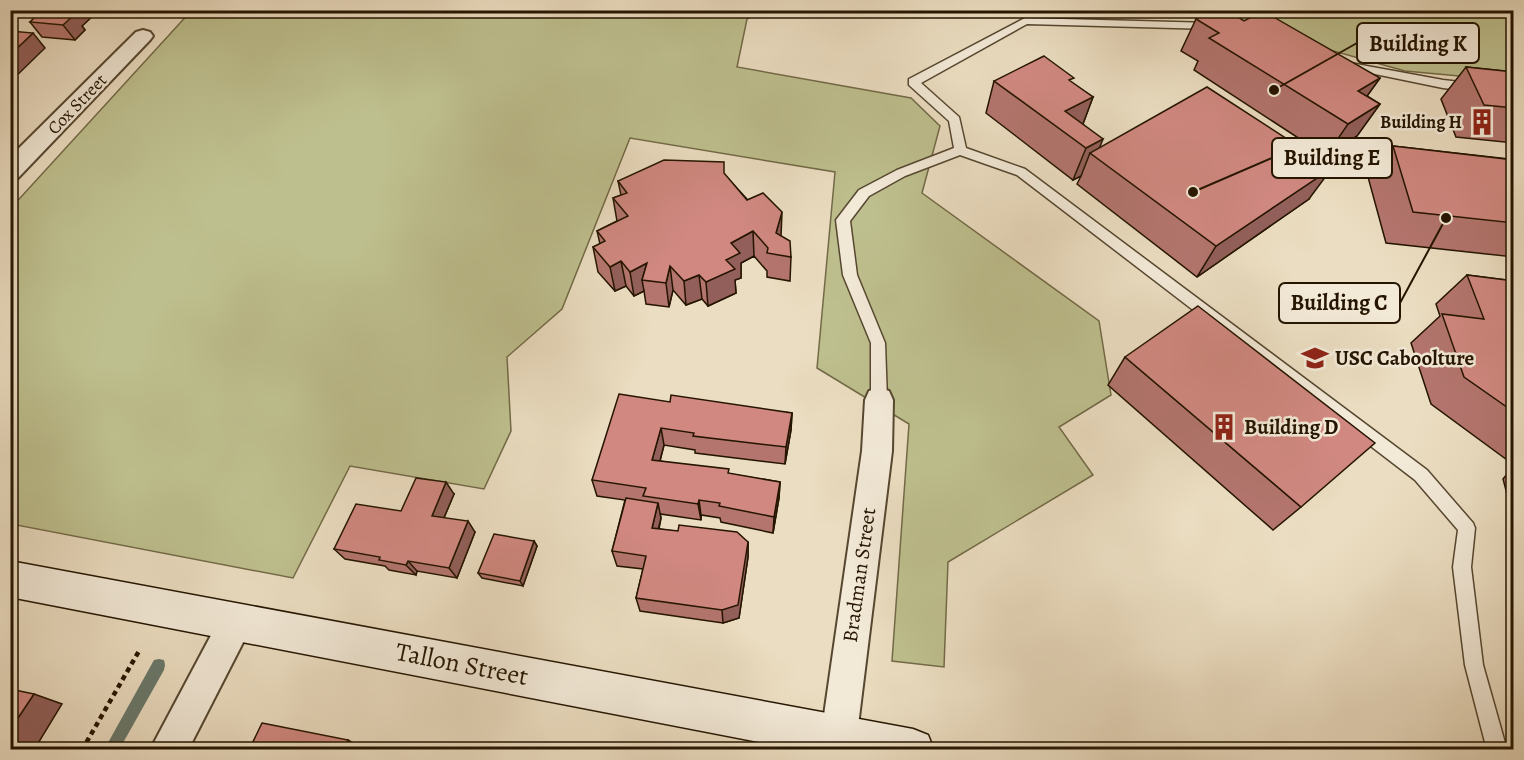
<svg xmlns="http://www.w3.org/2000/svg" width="1524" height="760" font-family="Alegreya,serif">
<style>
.green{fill:#bebf8e;stroke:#726a47;stroke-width:1.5}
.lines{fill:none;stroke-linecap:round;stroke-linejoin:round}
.stream{fill:#6a796c;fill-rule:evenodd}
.lane-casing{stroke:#564730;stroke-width:3}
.street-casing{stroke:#564730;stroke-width:4}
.secondary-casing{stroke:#251500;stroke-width:3}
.path{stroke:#251500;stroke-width:4.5;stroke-dasharray:5 4;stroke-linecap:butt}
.lane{fill:#f2e9d7;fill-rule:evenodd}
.street{fill:#f2e9d7;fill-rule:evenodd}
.secondary{fill:#f2e9d7;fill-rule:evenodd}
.wall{fill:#b3756e;stroke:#251500;stroke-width:1.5}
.shaded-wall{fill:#925f5a;stroke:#251500;stroke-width:1.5}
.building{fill:#d08880;stroke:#251500;stroke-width:1.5}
.labels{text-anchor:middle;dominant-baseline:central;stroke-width:5;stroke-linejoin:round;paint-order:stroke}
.far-street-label{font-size:18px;fill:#251500;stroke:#f2e9d7}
.far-poi-label{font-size:18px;font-weight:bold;fill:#251500;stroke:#f2e9d7;text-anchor:end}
.poi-label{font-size:21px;font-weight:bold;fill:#251500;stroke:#f2e9d7;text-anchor:start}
.street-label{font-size:21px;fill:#251500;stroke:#f2e9d7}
.near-street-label{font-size:26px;fill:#251500;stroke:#f2e9d7}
.leader{fill:none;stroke:#251500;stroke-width:2}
.callout-dot{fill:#251500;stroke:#f2e9d7;stroke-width:2}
.callout{fill:#f2e9d7;stroke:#251500;stroke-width:2}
.callout-label{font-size:22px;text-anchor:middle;font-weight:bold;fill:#251500}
</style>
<rect width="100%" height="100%" fill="#ebddc1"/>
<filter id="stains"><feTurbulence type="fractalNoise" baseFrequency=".00333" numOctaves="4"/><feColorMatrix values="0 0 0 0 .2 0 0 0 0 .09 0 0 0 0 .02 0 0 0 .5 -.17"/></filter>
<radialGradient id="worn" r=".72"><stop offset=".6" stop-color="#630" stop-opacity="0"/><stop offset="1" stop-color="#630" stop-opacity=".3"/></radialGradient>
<g class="green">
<polygon points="191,11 760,11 747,19 737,67 911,98 940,126 922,193 1099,321 1111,395 1059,427 1093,475 948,562 944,667 892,661 909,424 817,368 835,172 630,138 562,309 507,357 511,431 484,489 350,466 293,578 11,524 10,209"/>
<polygon points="1135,11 1513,11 1513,81 1405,71 1198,13"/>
</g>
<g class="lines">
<polygon class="stream" points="159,659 164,660 165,665 164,670 119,750 104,750 154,660"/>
<defs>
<g id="lane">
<polygon points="1025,18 1212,23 1217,26 1212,29 1027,24 921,83 959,117 966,148 1025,169 1427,470 1473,523 1475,528 1471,567 1483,665 1507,750 1487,750 1465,665 1453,567 1458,530 1415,480 1017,175 960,155 905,176 869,196 850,221 857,275 885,343 887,400 884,405 879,406 874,405 871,400 871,343 843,275 836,220 859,190 897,170 954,148 949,121 909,85 909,79"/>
<polygon points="1345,62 1443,80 1514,88 1514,96 1443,88 1341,67 1339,65"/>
</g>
<g id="street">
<polygon points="143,30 150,32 153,36 150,40 18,178 10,180 10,157 136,32"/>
<polygon points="879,388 889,391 893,400 892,451 855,750 819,750 862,451 865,400 869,391"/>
<polygon points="237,604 249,609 254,621 188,750 150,750 225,609"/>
</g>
<polygon id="secondary" points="10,561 913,729 928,735 934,750 800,750 10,597"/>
</defs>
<use href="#lane" class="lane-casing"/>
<use href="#street" class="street-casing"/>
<use href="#secondary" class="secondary-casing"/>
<polyline class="path" points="82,750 139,651"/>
<use href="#lane" class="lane"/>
<use href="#street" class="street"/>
<use href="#secondary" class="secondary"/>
</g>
<g class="wall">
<polygon points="96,13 82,26 85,30 75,40 42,37 30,22"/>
<polygon points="1196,19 1244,21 1380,78 1367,96 1380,104 1357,136 1326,156 1194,70 1198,61 1181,51"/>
<polygon points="1466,67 1514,72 1514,143 1456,137 1441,99"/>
<polygon points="994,81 1072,83 1093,97 1083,124 1100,148 1309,199 1197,277 1077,184 1081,176 1073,180 986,113"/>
<polygon points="1393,146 1509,159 1514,155 1514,257 1386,243 1368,177"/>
<polygon points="724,174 781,236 791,257 790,281 767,277 767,271 754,256 741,263 741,278 735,280 736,293 708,306 702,299 686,305 673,290 669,307 646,304 644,291 634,296 626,286 615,291 598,272 593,247 600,244 597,231 617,221 613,198 621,195 618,181"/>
<polygon points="1467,275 1514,281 1514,465 1431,404 1411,343 1440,316 1436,304"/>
<polygon points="1125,357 1301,507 1273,530 1108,385"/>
<polygon points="670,402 792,413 791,430 785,464 695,453 695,450 664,445 660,461 730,474 780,482 779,498 773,533 721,522 720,518 701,515 701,520 660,514 661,518 659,529 748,542 748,557 739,618 723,623 640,611 636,598 643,569 617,566 612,551 625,500 597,496 592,480"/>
<polygon points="1514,466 1514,495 1507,494 1503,479"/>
<polygon points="454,494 444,518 475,532 457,578 417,571 416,575 389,570 385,566 345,559 334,549 401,511"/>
<polygon points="534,541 537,546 523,586 482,578 478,573"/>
</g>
<g class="shaded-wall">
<polygon points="72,10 94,10 96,13 82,26 85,30 75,40 63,25 68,15"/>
<polygon points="33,33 45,48 10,82 10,55"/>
<polygon points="1380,78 1357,110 1358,91"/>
<polygon points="1093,97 1081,129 1065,111"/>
<polygon points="1380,104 1357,136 1326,156 1348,124"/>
<polygon points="1103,139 1096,157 1090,153 1081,176 1073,180 1086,148"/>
<polygon points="1332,168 1309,199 1197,277 1216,246"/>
<polygon points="782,212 781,237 776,233"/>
<polygon points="753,231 754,256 741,263 741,278 735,280 736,293 708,306 706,282 726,260 731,243"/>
<polygon points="621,261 626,286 615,291 610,267"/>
<polygon points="647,263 642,280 644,291 634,296 630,272"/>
<polygon points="670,266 673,290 669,307 666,283"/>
<polygon points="699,275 702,299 686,305 684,281"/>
<polygon points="792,413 791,430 785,464 786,447"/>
<polygon points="661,428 664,445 656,476 652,460"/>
<polygon points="446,482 454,494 440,527 432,516"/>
<polygon points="780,482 779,498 773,533 774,517"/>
<polygon points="699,500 701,515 701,520 698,504"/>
<polygon points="658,503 661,518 655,543 652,528"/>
<polygon points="468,521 475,532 457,578 449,568"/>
<polygon points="534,541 537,546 523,586 520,581"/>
<polygon points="748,542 748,557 739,618 723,623 722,610"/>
<polygon points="408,561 417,571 416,575 406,565"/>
<polygon points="34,694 62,704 34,750 10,750 10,730"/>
<polygon points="348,740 360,747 359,750 344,750"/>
</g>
<g class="building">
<polygon points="42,10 72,10 68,15 74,15 63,25 30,22"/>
<polygon points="1213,10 1227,10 1244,21 1263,11 1380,78 1358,91 1380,104 1348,124 1209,38 1219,33 1196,19"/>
<polygon points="10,31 33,33 10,55"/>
<polygon points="1044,56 1074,78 1069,80 1093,97 1065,111 1103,139 1086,148 994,81"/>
<polygon points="1466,67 1514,72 1514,108 1484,105"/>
<polygon points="1207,87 1332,168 1216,246 1090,153"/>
<polygon points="1393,146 1514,160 1514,223 1413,212"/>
<polygon points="664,160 724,162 724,173 747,200 763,193 782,212 776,233 790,241 791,257 767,253 768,248 753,231 731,243 740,253 726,260 735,269 706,282 699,275 684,281 670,266 666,283 642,280 647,263 630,272 621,261 610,267 593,247 605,241 597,231 628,216 613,198 627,193 618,181"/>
<polygon points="1467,275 1514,281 1514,412 1464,377 1442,314 1484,319"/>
<polygon points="1198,306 1375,443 1301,507 1125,357"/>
<polygon points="619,394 670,402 671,395 792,413 786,447 693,436 694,433 661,428 652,460 729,469 728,473 780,482 774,517 719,506 720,503 699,500 698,504 643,496 646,488 592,480"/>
<polygon points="416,478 446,482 432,516 468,521 449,568 408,561 406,565 379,560 380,557 334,549 356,504 401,511"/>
<polygon points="626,498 658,503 652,528 678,531 679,525 737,532 748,542 738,605 722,610 636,598 646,556 612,551"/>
<polygon points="494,534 534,541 520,581 478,573"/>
<polygon points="10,689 34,694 10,730"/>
<polygon points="262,723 348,740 344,750 249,750"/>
</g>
<defs>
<symbol id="building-bare" viewBox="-9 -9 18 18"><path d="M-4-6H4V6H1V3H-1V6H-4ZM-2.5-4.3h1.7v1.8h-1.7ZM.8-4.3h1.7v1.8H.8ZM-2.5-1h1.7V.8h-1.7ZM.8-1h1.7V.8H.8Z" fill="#8f2418" stroke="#f2e9d7" stroke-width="2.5" paint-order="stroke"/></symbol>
<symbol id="university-bare" viewBox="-9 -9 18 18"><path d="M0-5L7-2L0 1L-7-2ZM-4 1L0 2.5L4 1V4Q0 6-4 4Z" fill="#8f2418" stroke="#f2e9d7" stroke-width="2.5" paint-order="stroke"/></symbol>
</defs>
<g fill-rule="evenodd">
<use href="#building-bare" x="1463" y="103" width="38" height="38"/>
<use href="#university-bare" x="1296" y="339" width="38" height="38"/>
<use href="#building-bare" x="1205" y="408" width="38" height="38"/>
</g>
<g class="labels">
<g class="far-street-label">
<text transform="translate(77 104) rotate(-46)">Cox Street</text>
</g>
<g class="far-poi-label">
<text x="1462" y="122">Building H</text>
</g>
<g class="poi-label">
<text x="1335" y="358">USC Caboolture</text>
<text x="1244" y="427">Building D</text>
</g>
<g class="street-label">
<text transform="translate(859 575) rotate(-82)">Bradman Street</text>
</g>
<g class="near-street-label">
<text transform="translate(462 664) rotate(11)">Tallon Street</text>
</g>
</g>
<path class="leader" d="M1274 90L1357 43M1193 192L1272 158M1446 218L1400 303"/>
<g class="callout-dot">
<circle cx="1274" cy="90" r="6"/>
<circle cx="1193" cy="192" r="6"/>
<circle cx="1446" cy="218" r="6"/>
</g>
<g class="callout">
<rect x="1357" y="23" width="122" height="40" rx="6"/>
<rect x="1272" y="138" width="120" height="40" rx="6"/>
<rect x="1279" y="283" width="121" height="40" rx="6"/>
</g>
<g class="callout-label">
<text x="1418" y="51">Building K</text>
<text x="1332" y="165">Building E</text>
<text x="1339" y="310">Building C</text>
</g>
<rect width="1524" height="760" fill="none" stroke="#ebddc1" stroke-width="36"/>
<rect x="12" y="12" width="1500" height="736" fill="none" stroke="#251500" stroke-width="3"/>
<rect x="18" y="18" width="1488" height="724" fill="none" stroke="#251500" stroke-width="1.5"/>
<rect width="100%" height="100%" filter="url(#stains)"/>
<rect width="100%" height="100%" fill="url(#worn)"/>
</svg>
